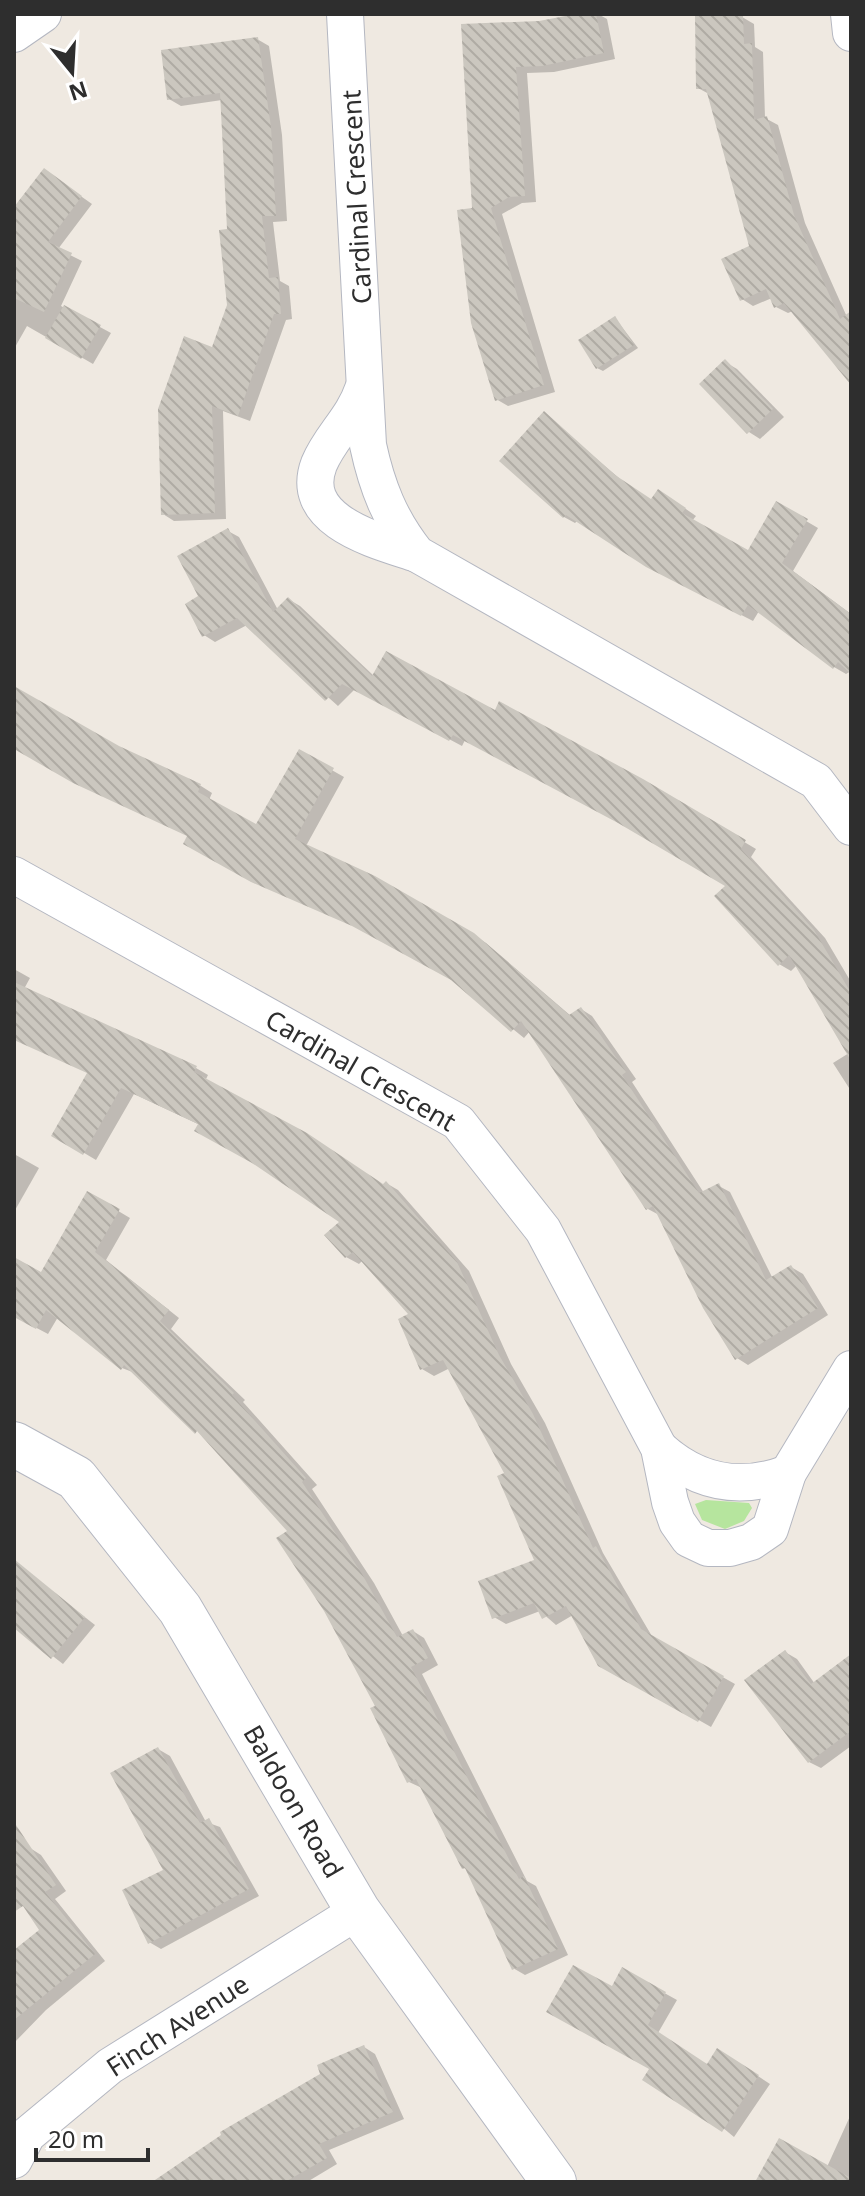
<svg xmlns="http://www.w3.org/2000/svg" width="865" height="2196" font-family="'Noto Sans',sans-serif">
<style>
.grass{fill:#b6e59e}
.shadow{fill:#0003}
.building{fill:url(#building-back-hatch)}
.lines{fill:none;stroke-linecap:round;stroke-linejoin:round}
.street-casing{stroke:#b4b7c1;stroke-width:38}
.secondary-casing{stroke:#b4b7c1;stroke-width:46}
.street{stroke:#fff;stroke-width:36}
.secondary{stroke:#fff;stroke-width:44}
.labels{text-anchor:middle;dominant-baseline:central;stroke-width:6;stroke-linejoin:round;paint-order:stroke}
.street-label{font-size:26px;fill:#2e2e2e;stroke:#fff}
</style>
<defs>
<pattern id="building-back-hatch" width="6" height="6" patternUnits="userSpaceOnUse" patternTransform="scale(2)"><rect width="6" height="6" fill="#cbc7bf"/><path d="M-1 5l2 2M0 0l6 6M5-1l2 2" fill="none" stroke="#afaba4"/></pattern>
</defs>
<rect width="100%" height="100%" fill="#efe9e1"/>
<polygon class="grass" points="706,1500 749,1503 752,1508 744,1521 725,1529 702,1520 695,1504"/>
<g class="shadow">
<polygon points="586,14 598,14 607,19 615,59 554,72 527,73 536,202 522,203 502,214 555,392 508,406 496,399 474,210 463,26 540,23"/>
<polygon points="742,17 754,24 755,47 763,52 765,118 778,125 805,223 847,317 851,313 851,379 793,311 788,313 776,307 772,298 753,306 742,299 752,248 709,94 698,88"/>
<polygon points="257,39 269,46 282,135 287,221 273,222 280,281 289,286 292,319 286,320 250,421 223,411 226,519 174,521 163,514 229,305 229,231 222,100 181,106 169,99"/>
<polygon points="55,178 92,204 58,249 82,261 61,306 111,333 93,364 27,326 14,349 14,210"/>
<polygon points="615,318 638,348 603,371 597,368"/>
<polygon points="725,362 737,369 784,417 760,439 749,432"/>
<polygon points="544,414 626,484 652,501 670,498 696,516 692,521 749,553 777,504 818,528 793,571 851,614 851,671 846,674 834,667 759,611 753,621 660,573 578,520 575,523 564,517"/>
<polygon points="228,531 239,537 278,610 288,599 300,606 374,676 495,713 642,781 756,849 751,857 825,938 851,982 851,1091 833,1063 849,1053 797,965 791,971 779,964 728,886 630,828 465,740 462,746 355,689 338,706 247,625 215,642 204,635 201,597"/>
<polygon points="14,689 118,748 201,786 212,793 209,800 257,827 300,752 344,777 306,846 374,878 486,943 571,1016 581,1009 592,1016 636,1079 632,1082 704,1193 719,1186 730,1192 773,1279 791,1267 803,1274 828,1315 748,1365 737,1358 661,1216 648,1209 530,1031 524,1038 453,980 189,836 14,747"/>
<polygon points="14,969 30,978 24,989 196,1068 208,1075 205,1081 384,1186 386,1183 398,1190 469,1271 511,1364 545,1423 603,1553 653,1638 735,1684 711,1727 600,1664 573,1615 556,1625 540,1611 506,1624 494,1617 537,1561 507,1474 450,1368 434,1376 422,1369 412,1315 363,1260 359,1264 346,1257 343,1222 200,1125 134,1094 96,1160 54,1135 89,1073 14,1026"/>
<polygon points="14,1154 39,1168 14,1212"/>
<polygon points="88,1193 130,1218 106,1260 179,1318 171,1329 245,1400 243,1402 317,1485 312,1489 374,1583 403,1636 413,1631 424,1638 438,1665 422,1674 527,1881 536,1886 568,1955 525,1975 513,1968 468,1870 464,1868 422,1788 409,1782 378,1707 290,1532 206,1438 135,1373 122,1368 58,1317 48,1334 14,1316 14,1259 42,1275"/>
<polygon points="14,1562 95,1625 63,1664 14,1626"/>
<polygon points="785,1652 797,1659 815,1684 851,1657 851,1746 821,1768 809,1762"/>
<polygon points="158,1749 170,1756 206,1822 220,1827 259,1896 161,1949 149,1942 166,1871"/>
<polygon points="30,1848 41,1855 66,1891 55,1899 105,1961 46,2010 14,2043 14,1953 42,1931 14,1889 14,1857"/>
<polygon points="623,1970 677,2000 658,2033 708,2066 729,2057 770,2084 734,2137 652,2069 613,1989"/>
<polygon points="364,2047 375,2054 404,2119 329,2150 337,2164 307,2182 190,2182 323,2074"/>
<polygon points="851,2114 851,2182 757,2182 827,2167"/>
</g>
<g class="building">
<polygon points="576,14 596,14 604,53 542,66 516,67 525,196 509,197 491,208 544,385 495,401 471,323 457,210 472,208 461,24 539,21"/>
<polygon points="743,15 744,44 752,43 754,120 767,116 794,215 840,319 851,311 851,385 784,303 774,308 766,289 740,301 721,259 749,246 706,89 696,89 695,16"/>
<polygon points="258,37 271,127 276,216 262,216 269,278 278,277 281,314 274,314 238,416 212,406 215,513 161,515 158,409 184,336 212,347 227,305 219,230 227,229 220,93 167,100 161,50"/>
<polygon points="44,168 82,196 48,242 72,253 44,312 14,298 14,207"/>
<polygon points="64,305 101,325 81,359 45,338"/>
<polygon points="615,316 634,345 596,369 578,340"/>
<polygon points="725,359 773,409 747,434 699,384"/>
<polygon points="544,411 615,475 651,499 658,489 686,508 682,513 748,550 776,501 808,519 782,563 851,614 851,674 838,662 833,669 748,605 741,616 646,567 566,515 563,518 499,461"/>
<polygon points="228,528 273,612 288,597 372,676 386,651 495,710 499,701 643,779 746,840 741,849 814,930 851,993 851,1061 789,955 778,966 714,896 725,886 618,823 453,735 449,741 342,684 325,701 237,618 202,637 185,604 198,596 177,556"/>
<polygon points="14,686 119,746 201,784 198,792 256,824 299,749 334,768 295,839 375,876 474,933 569,1015 581,1007 626,1072 622,1075 699,1193 719,1183 766,1280 791,1265 818,1308 735,1360 703,1308 653,1206 646,1210 521,1021 511,1032 451,980 352,926 251,882 183,844 187,836 73,783 14,749"/>
<polygon points="14,982 197,1066 194,1072 307,1133 383,1184 386,1181 457,1262 499,1355 533,1414 593,1548 596,1546 641,1629 724,1676 698,1722 598,1666 566,1606 542,1619 534,1603 492,1619 478,1581 534,1560 497,1476 504,1473 443,1360 420,1370 398,1319 408,1314 353,1252 345,1258 324,1235 339,1222 252,1163 194,1131 198,1124 121,1088 83,1155 51,1136 87,1073 14,1040"/>
<polygon points="87,1191 120,1209 95,1252 169,1310 160,1321 234,1393 232,1395 306,1478 302,1482 362,1574 397,1637 413,1629 428,1658 411,1667 519,1879 524,1876 558,1949 512,1970 465,1868 462,1869 416,1779 407,1783 370,1708 375,1706 324,1611 276,1538 287,1531 197,1431 195,1434 124,1365 121,1370 46,1310 36,1329 14,1317 14,1257 41,1272"/>
<polygon points="14,1559 85,1617 51,1659 14,1628"/>
<polygon points="785,1650 811,1684 851,1654 851,1731 808,1763 744,1680"/>
<polygon points="158,1747 200,1823 209,1818 249,1889 148,1944 122,1890 163,1870 110,1773"/>
<polygon points="14,1822 56,1885 45,1892 95,1954 14,2020 14,1950 39,1930 23,1906 14,1912"/>
<polygon points="573,1965 612,1986 622,1967 666,1992 648,2025 707,2064 717,2048 759,2075 722,2132 642,2080 649,2069 546,2012"/>
<polygon points="364,2045 393,2112 319,2144 327,2158 285,2182 152,2182 221,2135 220,2132 320,2074 317,2065"/>
<polygon points="779,2138 851,2178 851,2182 755,2182"/>
</g>
<g class="lines">
<defs>
<g id="street">
<path d="M345 14 368 445C377 487 390 520 417 554L816 781 851 827"/>
<polyline points="849,14 851,33"/>
<polyline points="14,34 43,14"/>
<path d="M363 389C353 419 330 437 319 464 297 522 379 541 417 554"/>
<polyline points="14,875 458,1122 543,1230 659,1448 670,1502 677,1522 689,1539 708,1548 730,1548 751,1542 770,1529 788,1473 851,1369"/>
<path d="M659 1448C697 1483 740 1491 788 1473"/>
<polyline points="14,2160 27,2135 110,2066 358,1911"/>
</g>
<polyline id="secondary" points="14,1444 76,1478 180,1609 358,1911 554,2182"/>
</defs>
<use href="#street" class="street-casing"/>
<use href="#secondary" class="secondary-casing"/>
<use href="#street" class="street"/>
<use href="#secondary" class="secondary"/>
</g>
<g class="labels">
<g class="street-label">
<text transform="translate(356 197) rotate(-93)">Cardinal Crescent</text>
<text transform="translate(361 1070) rotate(30)">Cardinal Crescent</text>
<text transform="translate(294 1801) rotate(60)">Baldoon Road</text>
<text transform="translate(177 2025) rotate(-33)">Finch Avenue</text>
</g>
</g>
<rect width="865" height="2196" fill="none" stroke="#2e2e2e" stroke-width="32"/>
<g transform="translate(72 72) rotate(162)" stroke="#ffffff" stroke-width="6" paint-order="stroke">
<path d="M0-6L14 30L0 20L-14 30Z" fill="#2e2e2e"/>
<text y="-12" font-size="22" font-weight="bold" text-anchor="middle" fill="#2e2e2e">N</text>
</g>
<path d="M36 2148v12h112v-12" fill="none" stroke="#2e2e2e" stroke-width="4"/>
<text x="48" y="2148" font-size="24" fill="#2e2e2e" stroke="#ffffff" stroke-width="6" paint-order="stroke">20 m</text>
</svg>
